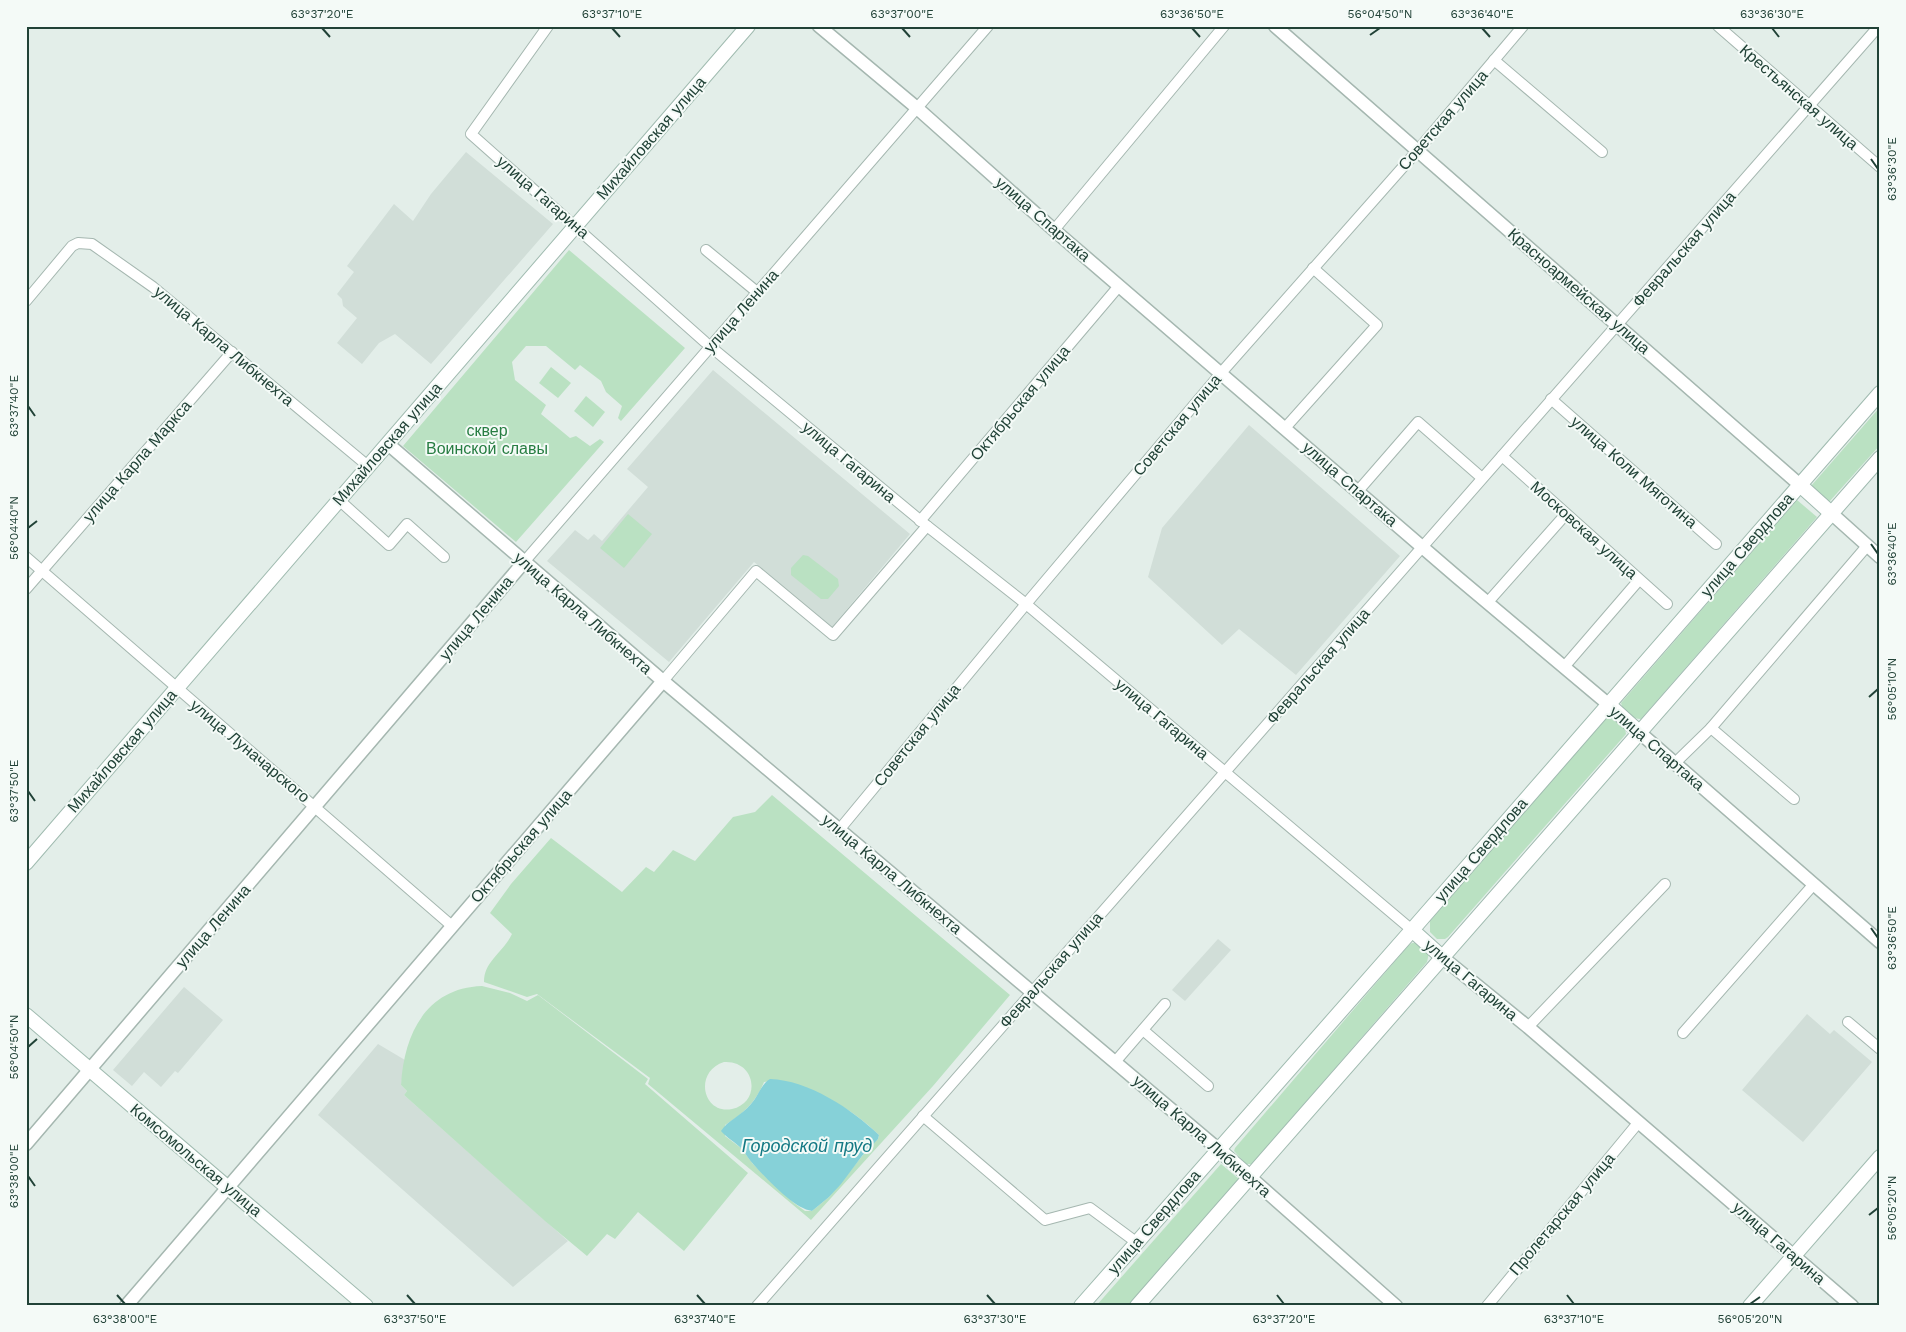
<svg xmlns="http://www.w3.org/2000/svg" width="1906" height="1332" font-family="'Work Sans',sans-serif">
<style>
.built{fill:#d1ded8}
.green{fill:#bae1c2;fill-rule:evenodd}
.water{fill:#86d1d8}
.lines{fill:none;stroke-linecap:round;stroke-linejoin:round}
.minor-casing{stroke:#a5b7b0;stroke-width:12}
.tertiary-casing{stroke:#a5b7b0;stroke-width:15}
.secondary-casing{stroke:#a0bbb0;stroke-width:16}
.minor{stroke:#fff;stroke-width:10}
.tertiary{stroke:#fff;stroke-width:12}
.secondary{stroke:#fff;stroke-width:14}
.ticks{fill:none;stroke:#214237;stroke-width:2}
.labels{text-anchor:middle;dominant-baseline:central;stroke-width:4;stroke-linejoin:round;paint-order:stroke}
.street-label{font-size:16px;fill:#214237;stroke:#f4faf7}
.park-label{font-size:16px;fill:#277d42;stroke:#f4faf7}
.water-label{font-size:18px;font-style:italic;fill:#147984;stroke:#f4faf7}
.neatline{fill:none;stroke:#214237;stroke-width:2}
.ticks-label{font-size:12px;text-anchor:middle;fill:#214237}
</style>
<rect width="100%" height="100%" fill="#e3eee9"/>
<g class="built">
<polygon points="466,152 553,224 431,364 395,334 379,343 362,364 337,343 357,318 343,306 342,299 337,294 354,272 347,266 394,204 413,221 431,194"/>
<polygon points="713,370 910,534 832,627 754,562 669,662 547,561 575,530 588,540 594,534 602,541 648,487 627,469"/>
<polygon points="1249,425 1400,556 1296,675 1239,629 1222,645 1148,577 1162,528"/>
<polygon points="1218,939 1231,950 1185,1001 1172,990"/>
<polygon points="184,987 223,1020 178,1073 175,1071 161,1087 144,1072 132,1086 113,1070"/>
<polygon points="1807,1014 1830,1034 1834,1030 1872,1062 1803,1142 1742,1090"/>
<polygon points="378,1044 405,1060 401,1085 407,1091 404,1095 568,1241 513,1287 318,1115"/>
</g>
<g class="green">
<polygon points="569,250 685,348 621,421 618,418 622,406 606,392 601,381 580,365 575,370 546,346 526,346 512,362 515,380 546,405 541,414 570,438 576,436 590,446 600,439 604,442 516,542 403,446"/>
<polygon points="551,367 571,383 558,398 539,383"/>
<polygon points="586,396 605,412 593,427 574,411"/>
<polygon points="1880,407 1880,445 1829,502 1811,486"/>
<path d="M1797 500 1817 517 1641 719C1632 719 1623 711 1621 703Z"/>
<polygon points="628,514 652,534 624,568 600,548"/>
<polygon points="803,555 808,556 838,579 839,586 828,599 821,599 791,575 791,568"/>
<polygon points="1612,718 1625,728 1626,734 1448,937 1445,939 1437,939 1430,932 1430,921 1605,719"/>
<path d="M772 795 1010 995 933 1086 811 1220 648 1084 650 1078 537 994 527 997 484 982C484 961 503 953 512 934L490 913 511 884 551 838 622 892 646 867 654 872 673 850 695 861 733 817 755 812ZM724 1062C756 1060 762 1102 732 1109 703 1115 693 1072 724 1062ZM778 1080C816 1090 851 1107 879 1135L878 1139 872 1144 829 1197 812 1211H805L794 1203 753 1164 741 1148 725 1136V1125C743 1114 756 1102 764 1082Z"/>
<polygon points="1412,943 1418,943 1429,953 1427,962 1252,1164 1246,1164 1234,1151 1235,1148 1408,946"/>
<path d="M482 986 510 993 527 1001 538 995 648 1079 645 1084 748 1173 684 1251 638 1212 615 1239 607 1234 587 1256 545 1221 404 1095 407 1091 401 1085C404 1034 426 988 482 986Z"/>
<polygon points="1221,1164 1239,1179 1128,1306 1096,1306"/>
</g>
<path class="water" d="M770 1079C808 1080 852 1109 879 1135L878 1139 862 1156 841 1184 829 1197 812 1211C794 1209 766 1178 754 1165 749 1160 746 1154 742 1149 735 1142 727 1138 721 1131 727 1121 742 1115 751 1104 758 1097 761 1084 770 1079Z"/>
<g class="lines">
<defs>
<g id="minor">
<polyline points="548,26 471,134 705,342 927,526 1026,604 1412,930"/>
<polyline points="1718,26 1880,167"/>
<polyline points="1494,60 1602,152"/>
<polyline points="1054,230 1224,26"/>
<polyline points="706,250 757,292"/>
<polyline points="26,301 72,246 78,243 92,244 153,287 368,466"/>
<polyline points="1551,399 1716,544"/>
<polyline points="1285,428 1377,325 1313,268"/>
<polyline points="1502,456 1667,604"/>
<polyline points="1358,491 1418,422 1482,478"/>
<polyline points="339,500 389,545 407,524 444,557"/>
<polyline points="920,521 1119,286"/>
<polyline points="26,557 452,926"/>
<polyline points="524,562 988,26"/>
<polyline points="26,589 232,352"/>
<polyline points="1488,602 1566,514"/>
<polyline points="1564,667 1639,580"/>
<polyline points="663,681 756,571 833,635 927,526"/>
<polyline points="1711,728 1794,799"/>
<polyline points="1675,763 1711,728 1867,546"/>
<polyline points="839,830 1026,604 1221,373 1418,150 1523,26"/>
<polyline points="1848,1022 1880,1049"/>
<polyline points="1528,1027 1665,884"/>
<polyline points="1143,1030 1208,1086"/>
<polyline points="1683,1033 1814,884"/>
<polyline points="1115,1062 1165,1004"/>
<polyline points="923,1116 1045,1220 1090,1208 1136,1242"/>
<polyline points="757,1306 1879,26"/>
<polyline points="1487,1306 1638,1123"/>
</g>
<g id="tertiary">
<polyline points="819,26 917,108 1054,230 1457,577 1608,704"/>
<polyline points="1275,26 1800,485"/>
<polyline points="388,444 663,681 1218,1149"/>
<polyline points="1831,513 1880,557"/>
<polyline points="1639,732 1880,942"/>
<polyline points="1442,957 1528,1027 1852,1306"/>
<polyline points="26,1144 524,562"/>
<polyline points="1250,1177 1396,1306"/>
<polyline points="126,1306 663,681"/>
</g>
<g id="secondary">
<polyline points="1800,485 1831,513"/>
<polyline points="1608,704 1639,732"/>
<polyline points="26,863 748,26"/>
<polyline points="1412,930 1442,957"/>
<polyline points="26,1015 366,1306"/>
<polyline points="1218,1149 1250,1177"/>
<polyline points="1081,1306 1412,930 1880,393"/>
<polyline points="1137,1306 1880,458"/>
<polyline points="1750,1306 1880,1157"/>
</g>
</defs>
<use href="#minor" class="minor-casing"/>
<use href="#tertiary" class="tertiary-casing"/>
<use href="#secondary" class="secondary-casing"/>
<use href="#minor" class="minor"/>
<use href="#tertiary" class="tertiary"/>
<use href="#secondary" class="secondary"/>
</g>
<path class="ticks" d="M322 28 330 37M612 28 620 37M902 28 910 37M1192 28 1200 37M1482 28 1490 37M1772 28 1779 37M1370 35 1380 28M1871 159 1878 169M28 406 35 416M28 528 37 521M1871 544 1878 554M1869 697 1878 689M28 791 35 801M1871 928 1878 938M28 1047 37 1039M28 1176 35 1186M1869 1215 1878 1208M117 1295 125 1304M407 1295 415 1304M697 1295 705 1304M987 1295 995 1304M1277 1295 1284 1304M1567 1295 1574 1304M1750 1304 1760 1297"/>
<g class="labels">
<g class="street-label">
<text transform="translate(1799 97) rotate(41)">Крестьянская улица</text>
<text transform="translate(1443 120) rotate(-49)">Советская улица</text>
<text transform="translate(651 138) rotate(-49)">Михайловская улица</text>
<text transform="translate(543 197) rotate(41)">улица Гагарина</text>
<text transform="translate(1043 219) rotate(41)">улица Спартака</text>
<text transform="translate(1684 249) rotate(-49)">Февральская улица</text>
<text transform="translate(1579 291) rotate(41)">Красноармейская улица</text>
<text transform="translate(741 311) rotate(-49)">улица Ленина</text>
<text transform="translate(224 346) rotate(40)">улица Карла Либкнехта</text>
<text transform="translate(1020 403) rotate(-50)">Октябрьская улица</text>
<text transform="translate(1177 425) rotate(-50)">Советская улица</text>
<text transform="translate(387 444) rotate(-49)">Михайловская улица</text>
<text transform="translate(137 461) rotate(-49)">улица Карла Маркса</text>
<text transform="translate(849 462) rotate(40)">улица Гагарина</text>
<text transform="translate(1634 472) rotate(41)">улица Коли Мяготина</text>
<text transform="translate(1350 484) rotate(41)">улица Спартака</text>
<text transform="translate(1584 530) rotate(42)">Московская улица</text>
<text transform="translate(1747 545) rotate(-49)">улица Свердлова</text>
<text transform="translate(583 613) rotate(41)">улица Карла Либкнехта</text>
<text transform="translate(476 618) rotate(-50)">улица Ленина</text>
<text transform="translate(1318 666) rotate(-49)">Февральская улица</text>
<text transform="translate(1162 719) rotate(40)">улица Гагарина</text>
<text transform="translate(917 735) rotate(-51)">Советская улица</text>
<text transform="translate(1657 748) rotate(41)">улица Спартака</text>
<text transform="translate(122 751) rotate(-49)">Михайловская улица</text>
<text transform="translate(250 751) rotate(40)">улица Луначарского</text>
<text transform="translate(521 846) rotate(-49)">Октябрьская улица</text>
<text transform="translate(1481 850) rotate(-49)">улица Свердлова</text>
<text transform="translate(892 874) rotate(40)">улица Карла Либкнехта</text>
<text transform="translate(213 926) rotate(-49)">улица Ленина</text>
<text transform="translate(1051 970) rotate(-49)">Февральская улица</text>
<text transform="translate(1471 980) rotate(40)">улица Гагарина</text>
<text transform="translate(1202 1136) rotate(41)">улица Карла Либкнехта</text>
<text transform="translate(196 1160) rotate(40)">Комсомольская улица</text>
<text transform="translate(1562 1214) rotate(-50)">Пролетарская улица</text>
<text transform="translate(1154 1222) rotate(-49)">улица Свердлова</text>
<text transform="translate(1779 1243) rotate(41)">улица Гагарина</text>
</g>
<g class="park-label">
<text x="487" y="430">сквер<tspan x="487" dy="18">Воинской славы</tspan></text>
</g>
<g class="water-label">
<text x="807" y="1145">Городской пруд</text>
</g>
</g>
<rect width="1906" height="1332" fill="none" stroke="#f4faf7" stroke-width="55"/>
<rect x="28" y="28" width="1850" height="1276" class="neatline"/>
<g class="ticks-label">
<text x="322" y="18">63°37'20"E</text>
<text x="612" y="18">63°37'10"E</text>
<text x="902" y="18">63°37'00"E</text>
<text x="1192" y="18">63°36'50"E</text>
<text x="1380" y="18">56°04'50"N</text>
<text x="1482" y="18">63°36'40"E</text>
<text x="1772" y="18">63°36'30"E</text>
<text transform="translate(1892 169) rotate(-90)" y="4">63°36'30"E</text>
<text transform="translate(14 406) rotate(-90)" y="4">63°37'40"E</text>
<text transform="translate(14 528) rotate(-90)" y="4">56°04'40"N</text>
<text transform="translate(1892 554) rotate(-90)" y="4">63°36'40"E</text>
<text transform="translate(1892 689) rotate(-90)" y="4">56°05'10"N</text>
<text transform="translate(14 791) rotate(-90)" y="4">63°37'50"E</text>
<text transform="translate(1892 938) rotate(-90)" y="4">63°36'50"E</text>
<text transform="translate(14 1047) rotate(-90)" y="4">56°04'50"N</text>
<text transform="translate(14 1176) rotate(-90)" y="4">63°38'00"E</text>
<text transform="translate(1892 1208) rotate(-90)" y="4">56°05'20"N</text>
<text x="125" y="1323">63°38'00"E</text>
<text x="415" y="1323">63°37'50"E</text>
<text x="705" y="1323">63°37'40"E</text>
<text x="995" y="1323">63°37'30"E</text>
<text x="1284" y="1323">63°37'20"E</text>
<text x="1574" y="1323">63°37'10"E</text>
<text x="1750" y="1323">56°05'20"N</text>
</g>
</svg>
